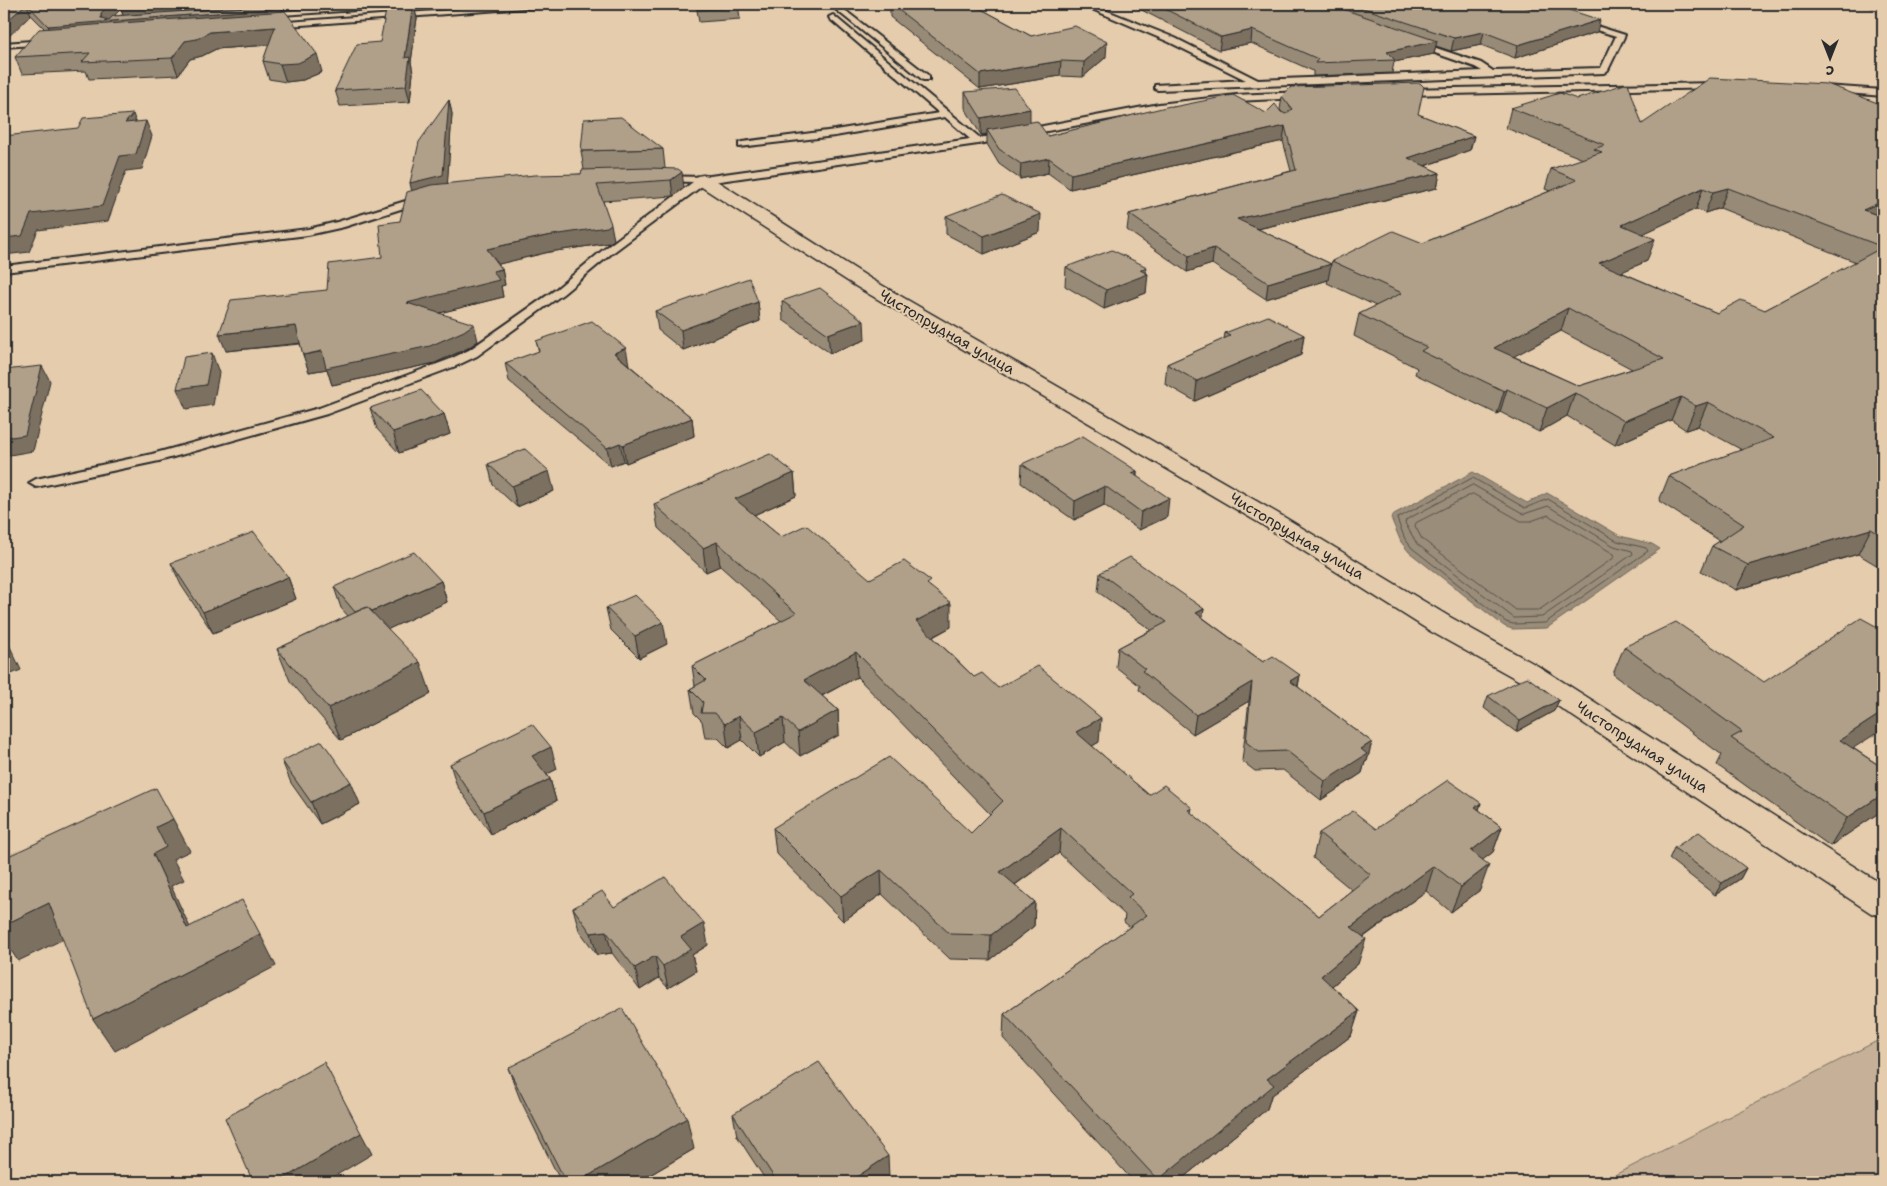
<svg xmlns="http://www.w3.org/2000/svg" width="1887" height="1186" font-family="'Shantell Sans',sans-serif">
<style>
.green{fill:#c6b198;stroke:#786e62}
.water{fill:#9a8d7a;stroke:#6e665a}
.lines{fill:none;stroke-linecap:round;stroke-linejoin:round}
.shore{stroke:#57524b;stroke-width:1}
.lane-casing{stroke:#2b2b2b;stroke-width:4}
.street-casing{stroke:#2b2b2b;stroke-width:3}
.path{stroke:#2b2b2b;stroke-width:2;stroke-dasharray:0.5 2;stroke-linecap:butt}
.lane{fill:#e4ccad;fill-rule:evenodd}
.street{fill:#e4ccad;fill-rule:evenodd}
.wall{fill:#978a76;stroke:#2b2b2b;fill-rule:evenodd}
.shaded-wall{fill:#7b7060;stroke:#2b2b2b}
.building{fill:#b0a089;stroke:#2b2b2b;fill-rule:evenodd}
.labels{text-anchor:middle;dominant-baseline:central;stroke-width:4;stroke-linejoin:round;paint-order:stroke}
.street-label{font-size:15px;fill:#2b2b2b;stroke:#e4ccad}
</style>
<rect width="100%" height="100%" fill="#e4ccad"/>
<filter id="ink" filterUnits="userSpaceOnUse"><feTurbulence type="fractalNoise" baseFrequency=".02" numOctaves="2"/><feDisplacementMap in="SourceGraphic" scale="10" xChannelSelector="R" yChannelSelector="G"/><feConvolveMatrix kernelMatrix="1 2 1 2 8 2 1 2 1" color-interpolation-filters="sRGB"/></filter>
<g filter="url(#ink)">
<polygon class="green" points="1883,1038 1883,1182 1600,1182 1601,1182"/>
<polygon class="water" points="1473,472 1527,503 1547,493 1620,536 1652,544 1660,549 1547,628 1512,629 1504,626 1409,552 1401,542 1391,518 1394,514"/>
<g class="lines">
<g class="shore">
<polygon points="1473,478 1525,508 1548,499 1617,541 1646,548 1648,551 1545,623 1513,624 1506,622 1412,548 1405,539 1397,519"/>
<polygon points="1473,485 1524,514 1548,506 1614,546 1632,551 1633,554 1542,617 1514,618 1417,544 1405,523 1406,520"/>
<polygon points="1473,494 1521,521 1531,521 1548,515 1614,554 1615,557 1539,610 1516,610 1422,539 1415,526 1416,523"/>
</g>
<defs>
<g id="lane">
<polygon points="387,4 422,4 418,6 266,16 262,14 266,12"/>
<polygon points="526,4 557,4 553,6 275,27 271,25 275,23"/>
<polygon points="829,4 837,4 929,76 929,80 923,80"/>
<polygon points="1080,4 1090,4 1175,38 1258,80 1482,71 1475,67 1412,45 1412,41 1415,41 1481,63 1493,71 1601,68 1616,36 1577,24 1577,20 1625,35 1608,70 1604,73 1158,90 1155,89 1155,85 1246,80 1169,42"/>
<polygon points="1516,4 1527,4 1557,14 1553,16"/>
<polygon points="833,15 980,138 1159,104 1236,95 1302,92 1306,95 1302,98 1236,101 1159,110 978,144 706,183 611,254 563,294 477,356 456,366 327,414 159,461 36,487 29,483 36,479 152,454 319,408 448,360 469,350 555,290 603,250 693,182 662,181 657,178 659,176 703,177 970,139 945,117 835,136 739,147 739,143 742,142 835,130 939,113 830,19 829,17"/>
<polygon points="45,40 49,42 48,44 4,47 4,43"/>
<polygon points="1717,83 1721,86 1720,88 1403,95 1399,92 1403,89"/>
<polygon points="1825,86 1883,90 1883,96 1822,91 1822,87"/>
<polygon points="422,196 427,199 426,201 344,227 308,235 4,272 4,266 308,229 337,222"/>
</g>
<polygon id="street" points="703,175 709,176 871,279 1279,514 1450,617 1538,666 1883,885 1883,917 1871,913 1518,680 1430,631 1261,524 857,287 697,184 694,180 697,176"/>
</defs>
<use href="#lane" class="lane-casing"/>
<use href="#street" class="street-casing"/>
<g class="path">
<polyline points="1867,4 1883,18"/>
<polyline points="575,5 594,4"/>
</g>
<use href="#lane" class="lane"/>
<use href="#street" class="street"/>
</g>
<g class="wall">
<path d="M4 4 315 5 281 8 282 11 322 72 303 80 286 82 269 79 263 61 269 45 216 49 202 56 190 59 178 75 89 79 86 71 22 74 15 57 44 28 31 15ZM121 9 123 15 114 16Z"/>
<polygon points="413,4 417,18 411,62 413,73 410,102 340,106 335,90 380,42"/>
<polygon points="696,4 738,4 740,19 699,22"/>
<polygon points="890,4 972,4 1031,36 1106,57 1083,77 1060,76 980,89 890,17"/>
<polygon points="1130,4 1517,4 1597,32 1515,58 1481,45 1451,51 1436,46 1434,54 1394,62 1392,73 1313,76 1313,71 1251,43 1219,50"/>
<path d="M965 92 1030 122 1048 136 1173 107 1266 113 1282 112 1280 110 1282 96 1418 114 1474 136 1470 150 1425 166 1440 173 1437 188 1258 229 1331 264 1332 261 1423 243 1550 191 1545 189 1551 169 1583 159 1506 128 1511 108 1642 124 1883 105V569L1858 554 1736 590 1701 571 1712 546 1720 541 1659 501 1669 476 1742 450 1698 426 1686 430 1671 420 1615 445 1567 416 1539 432 1500 412 1497 414 1415 374 1417 368 1354 336 1359 314 1376 306 1327 283 1328 280 1266 299 1212 264 1187 272 1127 230 1129 214 1291 171 1283 141 1070 189 1048 173 1020 179 999 164 987 144V134L981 135 965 108ZM1720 208 1856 262 1765 310 1717 313 1621 272 1647 261 1642 234 1696 209 1705 213ZM1561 331 1632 369 1579 386 1513 356Z"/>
<polygon points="449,100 452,114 447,184 581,174 584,170 581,151 663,149 665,168 684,188 673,196 603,201 614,240 609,243 549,252 498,264 502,269 505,285 501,286 503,297 439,313 478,341 468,348 435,363 332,385 327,369 309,372 300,344 226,351 382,257 400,221"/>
<polygon points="946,216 1040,232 984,254 946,234"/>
<polygon points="1066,267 1147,273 1146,293 1104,309 1065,286"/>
<polygon points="782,301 865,340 830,353 783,320"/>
<polygon points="758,302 760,321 683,350 658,330 655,311"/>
<polygon points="1225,333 1304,335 1301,355 1195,401 1165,384 1167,364 1224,339"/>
<polygon points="536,341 629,365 692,418 694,436 626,463 624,461 611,466 509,381 505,363 539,352"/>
<polygon points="370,408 444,414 450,434 399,453 377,429"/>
<polygon points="488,464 554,491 517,507 493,485"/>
<polygon points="1022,464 1137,471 1137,476 1167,517 1139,530 1104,505 1074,520 1021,483"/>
<polygon points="794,473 796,496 754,515 781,537 870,579 931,587 951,627 933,637 974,677 998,688 1099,742 1092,746 1149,795 1192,808 1191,813 1319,916 1352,890 1313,858 1319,833 1376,829 1481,803 1479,810 1502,827 1493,852 1482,860 1480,890 1451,912 1426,891 1364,937 1358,964 1332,986 1359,1011 1351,1036 1271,1096 1267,1109 1178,1182 1134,1182 1003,1038 1004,1014 1130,927 1124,922 1125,915 1059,853 1015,885 1035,902 1034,926 990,960 950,959 882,894 843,921 776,853 773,828 971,833 990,814 857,677 822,696 838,710 839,735 800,756 785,742 759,757 742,740 728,748 718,738 705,738 702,721 694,713 690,689 695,686 692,666 781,621 720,566 706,572 658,528 654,504"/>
<polygon points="171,563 288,577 296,599 213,633 181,585"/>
<polygon points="1100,573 1204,609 1202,617 1263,662 1300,675 1298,687 1372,742 1367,761 1365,762 1362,773 1321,800 1283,770 1255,771 1242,761 1249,701 1193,734 1139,690 1140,686 1116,667 1118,648 1151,630 1098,592"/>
<polygon points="441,581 447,602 388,629 431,694 341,740 290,681 277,649 348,616 341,608 334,587"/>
<polygon points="606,608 667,644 639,658 611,630"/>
<polygon points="1624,647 1853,748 1883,768 1883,810 1830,846 1717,765 1722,755 1613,674"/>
<polygon points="1488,696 1559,700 1554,711 1516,732 1484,708"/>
<polygon points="282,761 360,804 320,824 291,783"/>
<polygon points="450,764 557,769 547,774 550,779 556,801 491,834 457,786"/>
<polygon points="1674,848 1746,868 1740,879 1715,895 1669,859"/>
<polygon points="614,907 708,945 692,955 696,971 668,988 659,978 640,990 612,953 597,955 579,930 573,908"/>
<polygon points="508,1068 694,1149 638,1182 561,1182 520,1099"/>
<polygon points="733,1114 889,1177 881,1182 767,1182 737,1136"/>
</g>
<g class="shaded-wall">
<polygon points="26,4 27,4 31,15 4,41 4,24"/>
<polygon points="110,4 315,4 315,5 124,19 121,9 109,21 281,8 285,20 53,37 48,26 101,18 101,13"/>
<polygon points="413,4 417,18 411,62 413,73 410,102 406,86 405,58"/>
<polygon points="1600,20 1597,32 1515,58 1518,45"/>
<polygon points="275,27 280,44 216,49 202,56 190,59 178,75 172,58 185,41 210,32"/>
<polygon points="1252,30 1251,43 1219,50 1221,37"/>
<polygon points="1484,32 1481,45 1451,51 1454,38"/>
<polygon points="1437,41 1434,54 1394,62 1395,60 1387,52"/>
<polygon points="1107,42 1106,57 1083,77 1084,62"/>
<polygon points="317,54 322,72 303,80 286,82 280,64"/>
<polygon points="1061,61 1060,76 980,89 980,74"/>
<polygon points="449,100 452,114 447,190 413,197 410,183"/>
<polygon points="1030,109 1030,126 987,130 987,134 981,135 981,118"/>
<polygon points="133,114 138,128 125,123"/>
<polygon points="146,121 152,136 142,169 126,171 108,221 38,230 29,252 4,255 4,238 31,214 120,156"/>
<polygon points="1285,126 1283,141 1070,189 1071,174"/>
<polygon points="1474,136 1470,150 1404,173 1408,158"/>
<polygon points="1049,158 1048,173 1020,179 1021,164"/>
<polygon points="682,172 684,188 673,196 671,180"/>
<polygon points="1440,173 1437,188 1235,234 1237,219"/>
<polygon points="1703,188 1696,209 1615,247 1622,225"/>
<polygon points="1728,188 1720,208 1705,213 1713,192"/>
<polygon points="1883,201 1883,217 1863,210"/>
<polygon points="1041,214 1040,232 984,254 984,236"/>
<polygon points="611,224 614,240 609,243 549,252 491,266 487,249 546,236"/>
<polygon points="1655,239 1647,261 1592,285 1599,263"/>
<polygon points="1214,248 1212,264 1187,272 1189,256"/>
<polygon points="1331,264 1328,280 1266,299 1268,283"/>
<polygon points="1147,267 1146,274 1148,274 1146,293 1104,309 1106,290 1140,270"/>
<polygon points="502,269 505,285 501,286 503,297 412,320 407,303 493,271"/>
<polygon points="1883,284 1883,299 1876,288"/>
<polygon points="758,302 760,321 683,350 681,330"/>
<polygon points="1568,308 1561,331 1487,371 1494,348"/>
<polygon points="864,321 865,340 830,353 828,334"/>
<polygon points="474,324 478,341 468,348 435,363 332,385 327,369 309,372 303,355"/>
<polygon points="296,326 302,343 226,351 219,334"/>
<polygon points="1304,335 1301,355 1195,401 1197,381"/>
<polygon points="626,348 629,365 614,353"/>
<polygon points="212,353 219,373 213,405 186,409 177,389"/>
<polygon points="42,366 50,381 33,451 4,456 4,438"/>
<polygon points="1507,389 1500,412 1497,414 1504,391"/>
<polygon points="1575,393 1567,416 1539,432 1547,408"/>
<polygon points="1681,397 1671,420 1615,445 1624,421"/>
<polygon points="1708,402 1698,426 1686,430 1696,406"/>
<polygon points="444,414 450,434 399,453 393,432"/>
<polygon points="692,418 694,436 626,463 623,445"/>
<polygon points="620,443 624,461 611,466 607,448"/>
<polygon points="549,471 554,491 517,507 512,486"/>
<polygon points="1137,471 1135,489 1132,473"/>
<polygon points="794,473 796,496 738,522 735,499"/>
<polygon points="1105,486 1104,505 1074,520 1075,501"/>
<polygon points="1169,498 1167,517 1139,530 1141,512"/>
<polygon points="1871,529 1858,554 1736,590 1748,565"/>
<polygon points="717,542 720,566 706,572 703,548"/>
<polygon points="288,577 296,599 213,633 203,612"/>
<polygon points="441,581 447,602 367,639 359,617"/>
<polygon points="951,603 951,627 917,645 916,621"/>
<polygon points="1204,609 1201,628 1196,613"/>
<polygon points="663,622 667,644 639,658 635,636"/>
<polygon points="4,634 21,670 4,677"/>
<polygon points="856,652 857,677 806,704 804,680"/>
<polygon points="420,662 431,694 341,740 328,708"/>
<polygon points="1300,675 1296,694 1290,681"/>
<polygon points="1252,682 1249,701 1193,734 1196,715"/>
<polygon points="1559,700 1554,711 1516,732 1520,721"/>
<polygon points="838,710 839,735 800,756 798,732"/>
<polygon points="1883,712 1883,729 1824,767 1840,740"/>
<polygon points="739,716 742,740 728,748 725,724"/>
<polygon points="783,718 785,742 759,757 756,732"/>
<polygon points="1101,718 1099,742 1074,757 1076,732"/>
<polygon points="1372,742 1367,761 1365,762 1362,773 1321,800 1325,781 1361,749"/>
<polygon points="551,747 557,769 538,779 532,756"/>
<polygon points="550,779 556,801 491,834 484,812"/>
<polygon points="351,782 360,804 320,824 311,802"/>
<polygon points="1883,794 1883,810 1830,846 1847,818"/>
<polygon points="1481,803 1472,828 1475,807"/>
<polygon points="173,819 190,851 173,859 184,880 171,886 205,960 187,928 153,854 156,827"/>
<polygon points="1502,827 1493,852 1462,876 1471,851"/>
<polygon points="1061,828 1059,853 999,896 1000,872"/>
<polygon points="1489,865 1480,890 1451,912 1461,887"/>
<polygon points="1434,866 1426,891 1344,951 1351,927"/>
<polygon points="1746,868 1740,879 1715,895 1722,883"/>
<polygon points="881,870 882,894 843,921 841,896"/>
<polygon points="1035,902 1034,926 990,960 991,935"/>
<polygon points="49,903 70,936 18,961 4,940 4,925"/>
<polygon points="704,923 708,945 692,955 696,971 668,988 663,966 681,937"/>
<polygon points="606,931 612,953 597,955 591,933"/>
<polygon points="260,934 276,966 115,1051 93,1019"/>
<polygon points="1366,939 1358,964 1314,1001 1321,976"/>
<polygon points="655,956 659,978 640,990 635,968"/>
<polygon points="1359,1011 1351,1036 1271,1096 1267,1109 1178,1182 1157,1182 1158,1180 1267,1079"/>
<polygon points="687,1118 694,1149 638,1182 578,1182"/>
<polygon points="361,1133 372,1154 325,1182 278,1182"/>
<polygon points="888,1156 889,1177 881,1182 849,1182"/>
</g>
<g class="building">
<polygon points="4,4 26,4 4,24"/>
<polygon points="27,4 110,4 101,13 101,18 109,20 113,16 279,5 281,8 48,26"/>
<polygon points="123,4 170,4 120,7"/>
<polygon points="413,4 405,58 410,57 406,86 335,90 357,44 380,42 387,5"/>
<polygon points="697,4 738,4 739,8 698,10"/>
<polygon points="891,4 972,4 1031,36 1075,26 1107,42 1084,62 1061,61 980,74"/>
<polygon points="1155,4 1328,4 1437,41 1387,52 1395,60 1315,63 1318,59 1252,30 1221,37"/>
<polygon points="1351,4 1517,4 1532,9 1551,4 1600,20 1518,45 1484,32 1454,38"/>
<polygon points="285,11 317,54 298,63 280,64 263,61 275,27 210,32 197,39 185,41 172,58 82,62 90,53 15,57 39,29"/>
<path d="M1710 78 1827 84 1883 105V201L1863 210 1883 217V284L1876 288 1883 290V536L1871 529 1748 565 1712 546 1744 525 1669 476 1774 438 1708 402 1696 406 1681 397 1624 421 1575 393 1547 408 1507 389 1504 391 1421 351 1427 347 1359 314 1402 293 1332 261 1393 231 1423 243 1577 180 1551 169 1602 152 1594 149 1605 145 1511 108 1560 93 1577 99 1628 83 1642 124ZM1703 188 1713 192 1728 188 1883 247 1765 310 1741 300 1717 313 1599 263 1655 239 1622 225ZM1568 308 1664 359 1579 386 1494 348Z"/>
<polygon points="1420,83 1424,87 1418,114 1474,136 1408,158 1440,173 1237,219 1331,264 1268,283 1214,248 1189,256 1129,214 1296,170 1285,126 1071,174 1049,158 1021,164 999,149 987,130 1037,121 1048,136 1170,106 1173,107 1233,95 1266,113 1275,104 1281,112 1286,114 1292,109 1282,96 1291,87"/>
<polygon points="1015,88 1030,109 981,118 965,92"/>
<polygon points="449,100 443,175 410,183 419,142"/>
<polygon points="133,114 125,123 146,121 136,154 120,156 102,206 31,214 22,236 4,238 4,136 78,128 83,118"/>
<polygon points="621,117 663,149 581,151 584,119"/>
<polygon points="649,168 678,169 682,172 671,180 597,185 611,224 607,227 546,236 487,249 502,269 493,271 499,280 407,303 474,324 464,331 430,346 326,368 322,351 303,355 296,326 219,334 231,300 327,290 329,264 382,257 379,224 400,221 407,192 431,185 535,175 581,174 582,170"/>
<polygon points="1002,195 1041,214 984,236 946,216"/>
<polygon points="1112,250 1147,267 1140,270 1148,274 1106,290 1066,267"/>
<polygon points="749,278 758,302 681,330 655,311"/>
<polygon points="820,288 864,321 828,334 782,301"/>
<polygon points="1268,316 1304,335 1197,381 1167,364 1230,336 1225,333"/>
<polygon points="592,321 626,348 614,353 692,418 623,445 620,443 607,448 505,363 539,351 536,341"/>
<polygon points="212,353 206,385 177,389 184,357"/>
<polygon points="42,366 25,435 4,438 4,370"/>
<polygon points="421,390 444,414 393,432 370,408"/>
<polygon points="1083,436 1137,471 1132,473 1169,498 1141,512 1105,486 1075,501 1022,464"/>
<polygon points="525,449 549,471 512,486 488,464"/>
<polygon points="770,454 794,473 735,499 781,537 806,525 870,579 904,561 931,581 927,584 951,603 916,621 974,677 982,673 998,688 1038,666 1101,718 1076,732 1149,795 1164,785 1192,808 1188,810 1319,916 1371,875 1319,833 1353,811 1376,829 1448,780 1481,803 1475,807 1502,827 1471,851 1489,865 1461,887 1434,866 1351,927 1366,939 1321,976 1359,1011 1267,1079 1274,1085 1158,1180 1004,1014 1147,915 1128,897 1132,894 1061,828 1000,872 1035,902 991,935 950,934 881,870 841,896 773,828 889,757 971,833 1003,801 856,652 804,680 838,710 798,732 783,718 756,732 739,716 725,724 715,713 701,713 703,702 690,689 706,680 692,666 796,613 717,542 703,548 654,504"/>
<polygon points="254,532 288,577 203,612 171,563"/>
<polygon points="414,552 441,581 372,611 367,607 355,612 334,587"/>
<polygon points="1130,557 1204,609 1196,613 1263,662 1273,656 1300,675 1290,681 1372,742 1361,749 1367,754 1325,781 1287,751 1259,752 1246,742 1252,682 1196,715 1142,671 1145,669 1118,648 1167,622 1100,573"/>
<polygon points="635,595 663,622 635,636 606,608"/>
<polygon points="367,607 420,662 328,708 277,649"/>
<polygon points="1861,618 1883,630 1883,712 1840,740 1883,768 1883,794 1847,818 1731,738 1742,732 1624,647 1676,622 1764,682"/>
<polygon points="4,638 9,648 4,650"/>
<polygon points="1527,677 1559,700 1520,721 1488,696"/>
<polygon points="532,724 551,747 532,756 550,779 484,812 450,764"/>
<polygon points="322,741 351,782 311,802 282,761"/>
<polygon points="156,788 173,819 156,827 166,847 153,854 187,928 242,900 260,934 93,1019 49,903 4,925 4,858"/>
<polygon points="1699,832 1746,868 1722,883 1674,848"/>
<polygon points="665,877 704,923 681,937 691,949 663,966 655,956 635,968 606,931 591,933 573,908 602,891 614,907"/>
<polygon points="622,1008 687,1118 578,1182 566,1182 508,1068"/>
<polygon points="324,1062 361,1133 278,1182 253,1182 225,1118"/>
<polygon points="819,1062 888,1156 849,1182 777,1182 733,1114"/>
</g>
</g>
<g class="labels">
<g class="street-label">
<text transform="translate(947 332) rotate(30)">Чистопрудная улица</text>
<text transform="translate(1297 536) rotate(31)">Чистопрудная улица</text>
<text transform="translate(1642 747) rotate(33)">Чистопрудная улица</text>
</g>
</g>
<rect width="1887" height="1186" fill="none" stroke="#e4ccad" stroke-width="20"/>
<rect x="10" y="10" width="1867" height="1166" fill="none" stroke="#2b2b2b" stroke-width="2" filter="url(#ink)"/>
<g transform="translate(1830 58) rotate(180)" stroke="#e4ccad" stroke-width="4" paint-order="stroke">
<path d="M0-4L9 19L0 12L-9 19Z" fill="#2b2b2b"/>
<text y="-8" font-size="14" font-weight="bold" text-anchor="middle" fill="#2b2b2b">С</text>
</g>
</svg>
